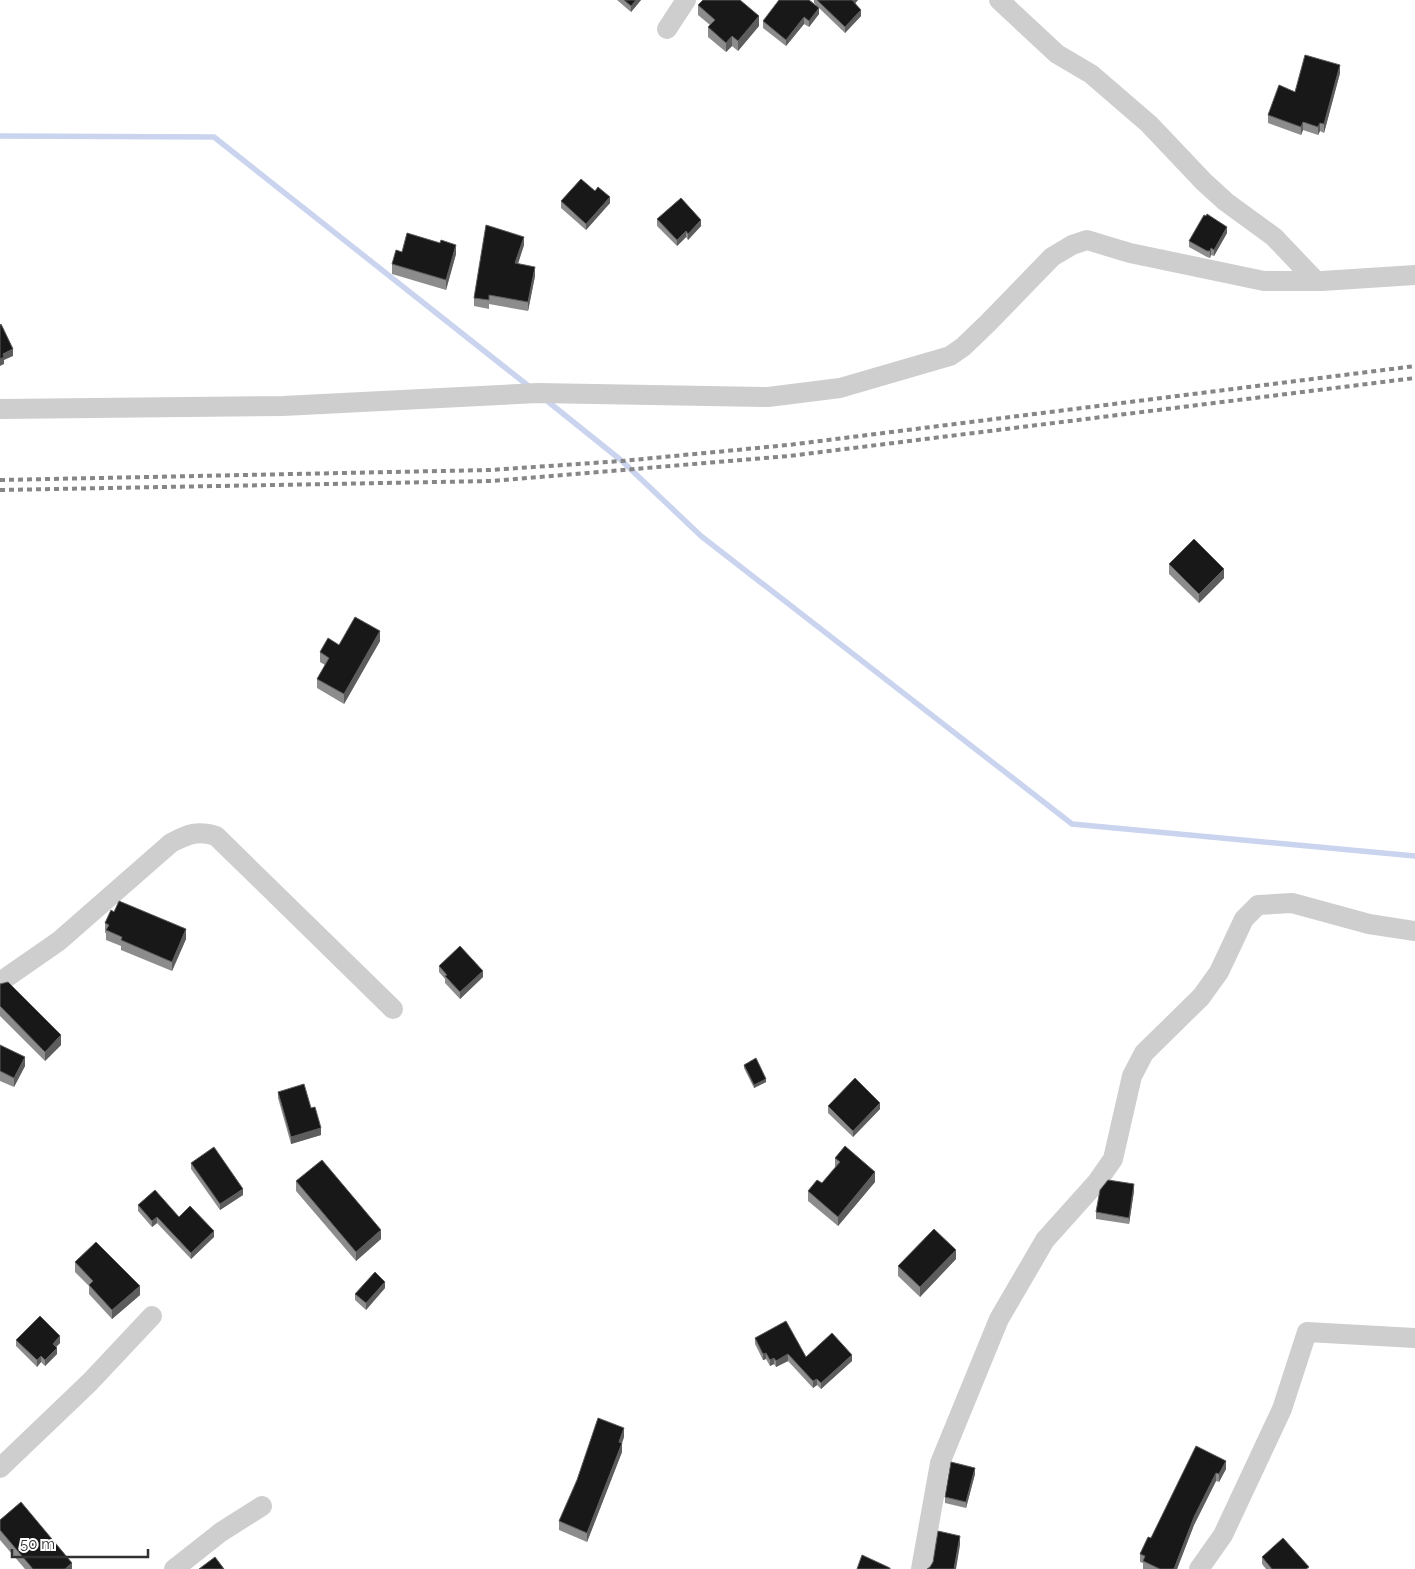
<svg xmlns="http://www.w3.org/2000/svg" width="1415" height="1569" font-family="Raleway,sans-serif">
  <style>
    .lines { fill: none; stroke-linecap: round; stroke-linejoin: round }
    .stream { stroke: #cad4ef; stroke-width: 5.5 }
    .minor { stroke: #cecece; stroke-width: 20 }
    .rail { stroke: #868686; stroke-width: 4; stroke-dasharray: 5 4; stroke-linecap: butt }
    .wall { fill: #8c8c8c }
    .shaded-wall { fill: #5d5d5d }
    .building { fill: #181818; stroke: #5d5d5d }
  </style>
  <rect width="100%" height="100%" fill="#fff"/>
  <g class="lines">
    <!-- stream -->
    <path class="stream" d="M0,136L214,137L531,388
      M546,400L622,461L701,536L1072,824L1415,856"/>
    <!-- minor -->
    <path class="minor" d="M999,0L1057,54L1091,74L1149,124L1204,182L1226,202L1274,237L1315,280
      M667,29L686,0
      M0,409L283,406L538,393L768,397L840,388L950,356L963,347L988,323L1052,257L1072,245L1087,240L1130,253L1264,281H1322L1415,275
      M0,982L59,941L171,843C188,834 198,830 216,836L393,1009
      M0,1468L90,1382L152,1316
      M174,1569L221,1532L262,1506
      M921,1569L940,1463L999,1319L1045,1240L1097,1182L1113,1159L1132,1076L1144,1053L1201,997L1219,972L1244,919L1258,905L1292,903L1369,924L1415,931
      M1199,1569L1223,1535L1282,1409L1307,1332L1415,1338"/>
    <!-- rail -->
    <path class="rail" d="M0,480L490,470L622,461L788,445L1415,366
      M0,490L491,481L789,456L1415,378"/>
  </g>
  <!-- wall -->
  <path class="wall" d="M617,0H641L631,12Z
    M814,0H858L855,3L861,16L845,33L819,8V14L809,27L804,24L786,46L763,28V21L816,5L814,3Z
    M698,5L759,26L738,51L732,46L726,52L708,37V27L710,25L698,15Z
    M1340,73L1324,133L1320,131L1318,135L1303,130L1301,135L1268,123V115L1295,92Z
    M561,201L610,203L586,230L561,208Z
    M657,219L701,226L688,240L686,237L677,246L657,226Z
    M1227,233L1214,256L1211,255L1210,258L1207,257L1189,247V241Z
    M524,245L518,264L535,276L528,311L489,304V309L474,306V298Z
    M402,252L456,254L446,290L392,274V264Z
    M1169,564L1224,578L1199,603L1169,574Z
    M380,641L344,704L317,688V679L325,665L320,662V652L339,645Z
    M114,912L186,939L172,971L121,950V946L106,940V933H105V923Z
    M439,966L483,977L460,999L445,983V979L439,972Z
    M0,984L61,1045L45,1061L0,1016Z
    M0,1045L25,1066L14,1087L0,1081Z
    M744,1065L766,1082L754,1088L744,1068Z
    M278,1092L311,1108L321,1135L291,1144L278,1098Z
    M828,1106L880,1109L853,1137L828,1113Z
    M835,1158L875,1182L838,1226L808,1201V1191L822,1183L835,1167Z
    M191,1163L243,1195L220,1210L191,1169Z
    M296,1181L381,1239L356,1261L296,1191Z
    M1134,1191L1129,1224L1096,1219V1212Z
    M138,1205L179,1217L214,1237L191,1259L157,1223L152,1227L138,1211Z
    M956,1259L920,1297L898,1276V1266Z
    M75,1262L140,1295L112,1319L89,1294V1286L75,1272Z
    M385,1288L366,1310L355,1300V1294Z
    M755,1338L806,1357L852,1361L821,1389L817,1385L813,1388L788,1361L776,1367L774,1364L770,1366L766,1359L763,1360L755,1344Z
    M16,1340L60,1343L56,1347L57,1354L45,1366L41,1362L37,1367L16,1346Z
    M624,1437L622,1443V1452L587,1542L559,1530V1521Z
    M1196,1446L1226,1469L1219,1482L1216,1481L1194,1525L1177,1569H1143V1563L1140,1562V1554L1151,1538Z
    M975,1474L966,1508L945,1503V1497Z
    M0,1520L72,1569H25L0,1540Z
    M1262,1557L1309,1569H1266L1262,1564Z"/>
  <!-- shaded-wall -->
  <path class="shaded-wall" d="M636,0H641L631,12V6Z
    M852,0H858L852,7Z
    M819,8V14L809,27V21Z
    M861,10V16L845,33V27Z
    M759,16V26L738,51V41Z
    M804,17V24L786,46V40Z
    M732,36V46L726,52V43Z
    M1340,65V73L1324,133V124Z
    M1303,122V130L1301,135V127Z
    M1320,123V131L1318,135V127Z
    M610,197V203L586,230V224Z
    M701,220V226L688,240V234Z
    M1227,227V233L1214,256V250Z
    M686,231V237L677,246V240Z
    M524,237V245L515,272V263Z
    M456,245V254L446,290V280Z
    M1211,248V255L1210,258V251Z
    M535,267V276L528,311V302Z
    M13,349V356L4,360V364L0,366V359L3,354Z
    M1224,569V578L1199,603V594Z
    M380,631V641L344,704V694Z
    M186,929V939L172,971V962Z
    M483,971V977L460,999V992Z
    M61,1035V1045L45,1061V1052Z
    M25,1057V1066L14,1087V1078Z
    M766,1079V1082L754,1088V1085Z
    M880,1103V1109L853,1137V1131Z
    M321,1128V1135L291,1144V1137Z
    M875,1172V1182L838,1226V1217Z
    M1134,1184V1191L1129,1224V1218Z
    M243,1189V1195L220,1210V1204Z
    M157,1217V1223L152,1227V1221Z
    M381,1230V1239L356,1261V1252Z
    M214,1231V1237L191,1259V1253Z
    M956,1250V1259L920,1297V1287Z
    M385,1282V1288L366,1310V1303Z
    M140,1286V1295L112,1319V1310Z
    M60,1336V1343L53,1350V1344Z
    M57,1348V1354L45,1366V1360Z
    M766,1353V1359L763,1360V1354Z
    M788,1354V1361L776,1367V1361Z
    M852,1355V1361L821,1389V1383Z
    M41,1356V1362L37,1367V1360Z
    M774,1358V1364L770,1366V1360Z
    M817,1379V1385L813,1388V1381Z
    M624,1428V1437L619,1451V1442Z
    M622,1443V1452L587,1542V1533Z
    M1226,1461V1469L1219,1482V1474Z
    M975,1468V1474L966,1508V1502Z
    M1216,1473V1481L1194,1525L1177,1569H1174L1194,1517Z
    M960,1536V1545L956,1569H954Z
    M72,1563V1569H65Z"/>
  <!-- building -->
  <path class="building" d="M624,0H636L631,6Z
    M703,0H740L759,16L738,41L732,36L726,43L708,27L715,20L698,5Z
    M779,0H809L819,8L809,21L804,17L786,40L763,21Z
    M817,0H852L861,10L845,27Z
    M1305,55L1340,65L1324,124L1320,123L1318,127L1303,122L1301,127L1268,115L1279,85L1295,92Z
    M581,179L595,191L598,187L610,197L586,224L561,201Z
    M681,198L701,220L688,234L686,231L677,240L657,219Z
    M1207,214L1227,227L1214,250L1211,248L1210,251H1207L1189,241L1204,215L1206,216Z
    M486,225L524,237L515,263L535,267L528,302L489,295V300L474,298Z
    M407,233L440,243L441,240L456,245L446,280L392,264L396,250L402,252Z
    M1,324L13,349L3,354L4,357L0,359V325Z
    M1194,539L1224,569L1199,594L1169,564Z
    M355,617L380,631L344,694L317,679L329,658L320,652L328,638L339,645Z
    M119,901L186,929L172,962L121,940L122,937L106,930L109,925L105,923L111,910L114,912Z
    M460,946L483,971L460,992L445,976L447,975L439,966Z
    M8,982L61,1035L45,1052L0,1006V984Z
    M0,1045L25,1057L14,1078L0,1071Z
    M756,1058L766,1079L754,1085L744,1065Z
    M855,1078L880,1103L853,1131L828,1106Z
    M304,1084L311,1108L315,1107L321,1128L291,1137L278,1092Z
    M845,1146L875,1172L838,1217L808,1191L817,1180L822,1183L840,1162L835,1158Z
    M214,1147L243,1189L220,1204L191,1163Z
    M322,1160L381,1230L356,1252L296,1181Z
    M1108,1180L1134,1184L1129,1218L1096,1212L1100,1190Z
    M155,1190L179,1217L190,1206L214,1231L191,1253L157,1217L152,1221L138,1205Z
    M934,1229L956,1250L920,1287L898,1266Z
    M96,1242L140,1286L112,1310L89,1285L93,1281L75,1262Z
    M375,1272L385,1282L366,1303L355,1294Z
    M40,1316L60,1336L53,1344L57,1348L45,1360L41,1356L37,1360L16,1340Z
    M786,1321L806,1357L832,1333L852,1355L821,1383L817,1379L813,1381L788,1354L776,1361L774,1358L770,1360L766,1353L763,1354L755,1338Z
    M598,1418L624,1428L619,1442L622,1443L587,1533L559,1521L577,1480Z
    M1196,1446L1226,1461L1219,1474L1216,1473L1194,1517L1174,1569H1160L1143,1561L1145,1556L1140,1554L1148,1537L1151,1538Z
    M951,1462L975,1468L966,1502L945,1497Z
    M21,1502L72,1563L65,1569H33L0,1530V1520Z
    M938,1531L960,1536L954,1569H927L930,1567L933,1562Z
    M1283,1538L1309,1567L1306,1569H1272L1262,1557Z
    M862,1555L890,1568V1569H857Z
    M215,1557L224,1569H199Z"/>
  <!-- scale -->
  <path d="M12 1549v8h136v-8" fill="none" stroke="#313131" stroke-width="2.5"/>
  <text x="20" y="1549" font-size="15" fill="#313131" stroke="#ffffff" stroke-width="4" paint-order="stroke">50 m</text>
</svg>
